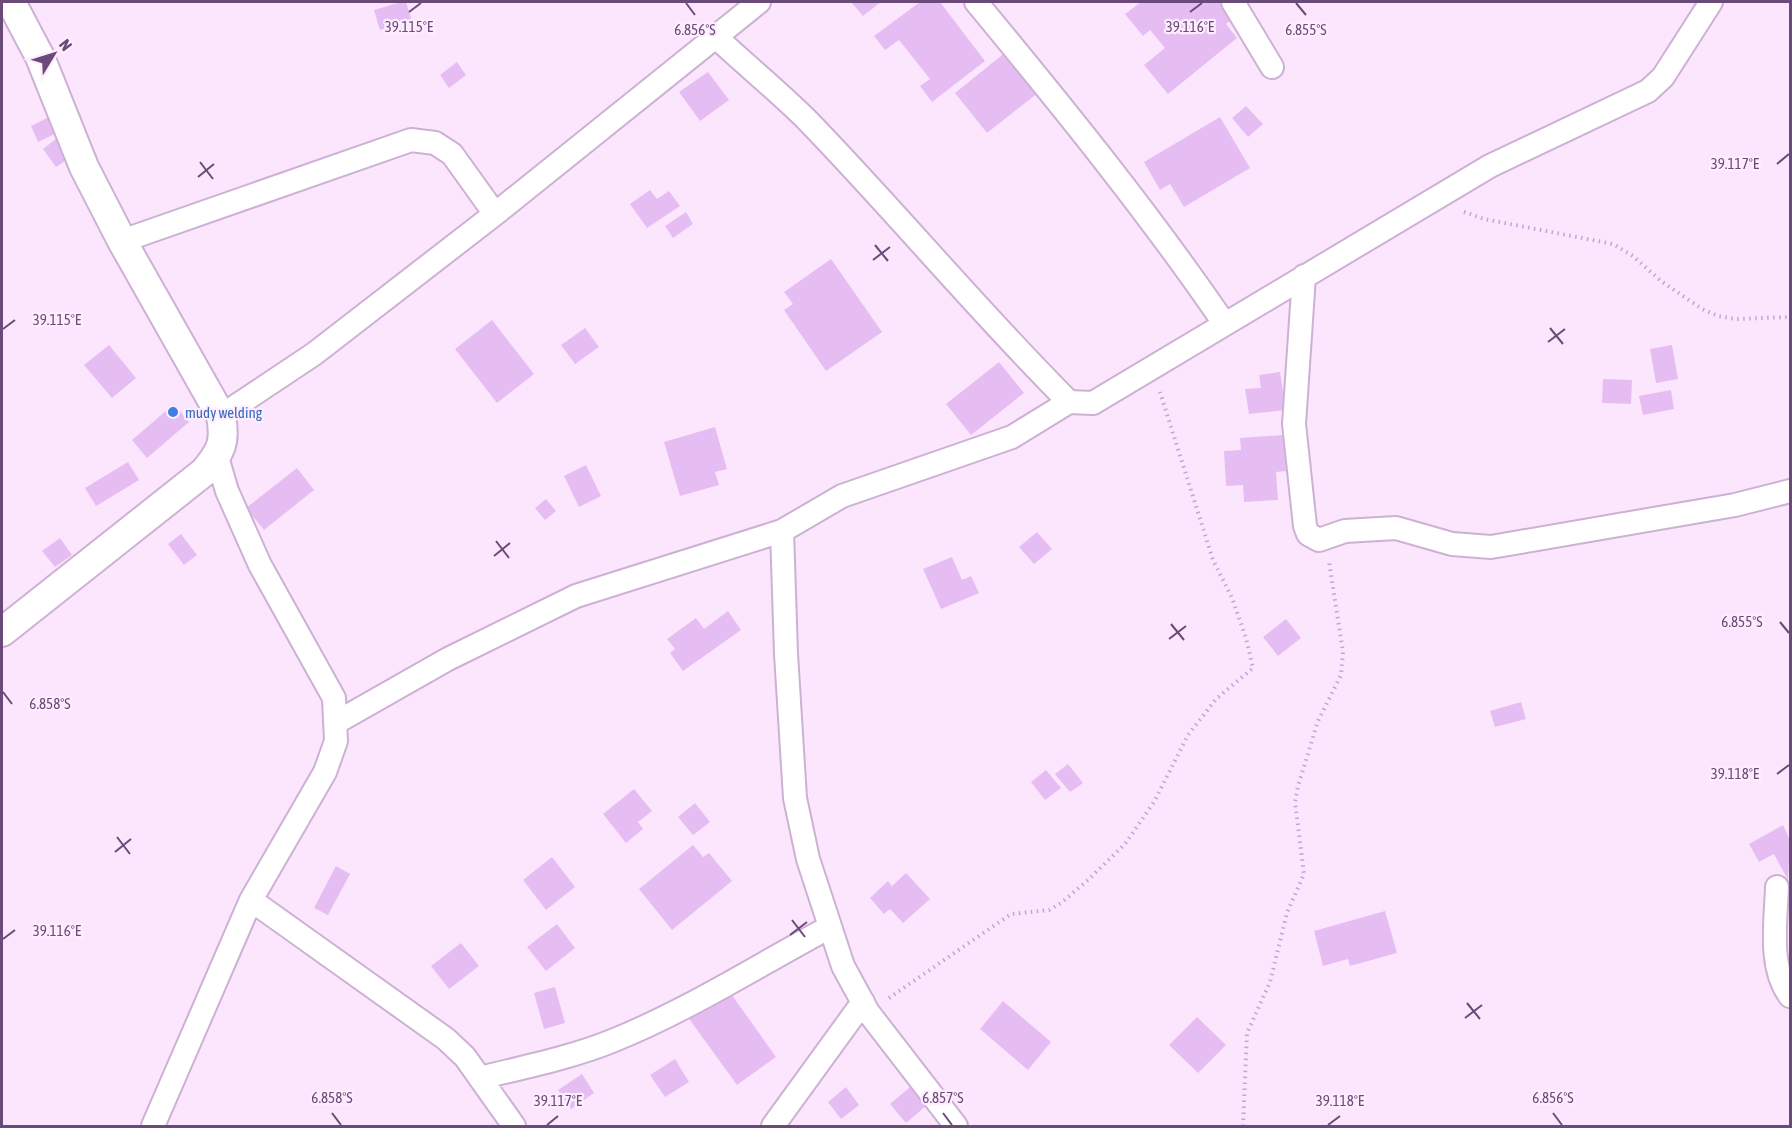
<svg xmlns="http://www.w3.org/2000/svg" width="1792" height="1128" font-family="'Asap Condensed',sans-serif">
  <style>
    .building { fill: #e5bdf3 }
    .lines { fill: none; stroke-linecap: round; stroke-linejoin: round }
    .minor-casing { stroke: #cdb1d4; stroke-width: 26 }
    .tertiary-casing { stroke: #cdb1d4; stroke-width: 32 }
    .path { stroke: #c9a0d9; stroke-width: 4; stroke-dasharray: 1.5 4.5; stroke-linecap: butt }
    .minor { stroke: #fff; stroke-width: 22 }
    .tertiary { stroke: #fff; stroke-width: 28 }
    .ticks { fill: none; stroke: #6a4a78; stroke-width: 2 }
    .shop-dot { fill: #3f7fe0; stroke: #feedff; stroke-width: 2 }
    .labels { text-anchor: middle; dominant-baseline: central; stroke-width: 4.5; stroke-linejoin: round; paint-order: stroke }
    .shop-label { font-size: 15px; fill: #366cbe; stroke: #feedff; text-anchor: start }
    .ticks-label { font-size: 15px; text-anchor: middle; fill: #6a4a78; stroke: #feedff; stroke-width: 4.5; stroke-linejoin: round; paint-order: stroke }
  </style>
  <rect width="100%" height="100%" fill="#fce6fd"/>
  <!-- building -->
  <path class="building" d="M401,2H406L412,21L380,30L374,10Z
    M851,2H881L863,16Z
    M920,2H940L985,61L932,102L920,86L930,79L899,40L885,50L874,36Z
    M1141,2H1220L1233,18L1226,24L1237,38L1168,94L1144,65L1165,48L1150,30L1143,36L1125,14Z
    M1007,51L1039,92L987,133L955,93Z
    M457,62L466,75L449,88L440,75Z
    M708,72L729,100L700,121L679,92Z
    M1246,106L1263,124L1248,137L1232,118Z
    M49,117L57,133L38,142L31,126Z
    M1220,117L1250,168L1184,207L1170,184L1160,190L1144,162Z
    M57,138L71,157L56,167L43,149Z
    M650,190L657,199L669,191L680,206L647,228L630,204Z
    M686,212L693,224L673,238L665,226Z
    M831,259L882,332L826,371L784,310L793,304L784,292Z
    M492,320L534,374L497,403L455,349Z
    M585,328L599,347L575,364L561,345Z
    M109,345L136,378L112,398L84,365Z
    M1672,345L1678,379L1656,383L1650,349Z
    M999,362L1024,393L971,435L946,404Z
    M1280,372L1286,410L1249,414L1245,389L1261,388L1259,375Z
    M1603,379L1632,380L1631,404L1602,403Z
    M1671,390L1674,409L1643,415L1639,396Z
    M174,404L189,422L147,458L132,440Z
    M715,427L727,469L715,472L719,485L680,496L664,442Z
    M1283,435L1286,471L1276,472L1278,500L1244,502L1243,485L1226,486L1224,451L1241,450L1240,438Z
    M128,462L139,480L96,506L85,488Z
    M586,465L601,496L579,507L564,476Z
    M297,468L314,490L264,530L246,508Z
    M546,499L556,511L545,520L535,508Z
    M1037,532L1052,549L1034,564L1019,547Z
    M181,534L197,555L184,565L168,544Z
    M60,538L72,555L55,567L42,551Z
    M952,557L962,580L971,576L979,593L941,609L923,569Z
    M728,611L741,630L683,671L670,653L675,649L667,639L696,618L704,629Z
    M1286,619L1301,638L1278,656L1263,637Z
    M1521,702L1526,719L1495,727L1490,711Z
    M1068,764L1083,783L1070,792L1055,774Z
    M1046,770L1061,788L1045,800L1031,782Z
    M634,789L652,811L638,822L643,829L626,843L603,814Z
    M695,803L710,822L693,835L678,817Z
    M1783,825L1790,840L1788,880L1774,854L1759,862L1749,844Z
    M693,845L703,857L709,853L732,881L672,930L639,889Z
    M552,857L575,887L546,910L523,880Z
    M336,866L350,874L328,915L314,908Z
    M906,873L930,899L903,923L890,909L884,914L870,898L888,881L892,886Z
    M1385,911L1397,953L1350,966L1348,959L1323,966L1314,931Z
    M557,924L575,948L546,971L527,947Z
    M461,943L479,966L449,989L431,966Z
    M555,987L565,1023L544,1029L534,993Z
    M727,988L776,1057L737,1085L687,1016Z
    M1003,1001L1051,1042L1028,1070L980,1029Z
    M1197,1017L1226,1045L1198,1073L1169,1045Z
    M675,1059L689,1082L665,1097L650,1075Z
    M582,1074L594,1093L571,1109L558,1090Z
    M846,1087L859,1105L841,1119L828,1102Z
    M910,1087L926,1106L906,1123L890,1104Z"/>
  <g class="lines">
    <!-- minor casing -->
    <g class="minor-casing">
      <path id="minor" d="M976,2C1062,106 1148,212 1224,323
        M1233,2L1272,67
        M717,38C747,66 779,92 808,121C897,213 979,312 1069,402L1093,403L1490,166L1648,91L1663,77L1711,2
        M122,241L411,140L435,143L452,154L495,214
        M1304,276L1294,424L1305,526L1308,534L1319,540L1345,531L1396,528L1452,544L1491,547L1735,505L1790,491
        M221,416L314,354L495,214L759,2
        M782,531L786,654L795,798L808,859L843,966L868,1012L956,1126
        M337,722L448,659L576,596L782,531L842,496L1012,437L1069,402
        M1777,887C1776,921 1768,967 1790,996
        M251,900L446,1039L465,1057L514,1126
        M480,1078C524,1067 570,1058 612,1041C687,1011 757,966 828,928
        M153,1126L251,900L325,772L336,741L334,698L260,565L227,491L217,457
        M773,1126L863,1002"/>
    </g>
    <!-- tertiary casing -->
    <g class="tertiary-casing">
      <path id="tertiary" d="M2,632L204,472C221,452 226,442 221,416L122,241L84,167L40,57L11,2"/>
    </g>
    <!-- path -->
    <path class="path" d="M1464,212L1484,219L1613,244L1633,256L1661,281L1702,309L1718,316L1736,319L1790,317
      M889,998L1011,914L1049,910L1061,903L1088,880L1125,844L1154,802L1188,735L1216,699L1253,668L1246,638L1232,598L1213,560L1160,392
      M1243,1126L1247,1033L1270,982L1287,913L1304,874L1295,802L1298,786L1318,721L1341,675L1343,652L1329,562"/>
    <!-- minor -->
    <use href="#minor" class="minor"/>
    <!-- tertiary -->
    <use href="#tertiary" class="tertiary"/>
  </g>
  <!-- ticks -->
  <path class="ticks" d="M686,3L695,15M1296,3L1306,15M409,12L421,3M1190,12L1202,3M200,162L213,179M1777,164L1789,154M198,177L214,164M875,245L888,261M873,260L890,247M1550,328L1563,344M3,329L15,320M1548,342L1565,329M496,541L509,558M494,556L510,543M1780,622L1789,633M1171,624L1184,640M1169,639L1186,626M3,692L12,704M1777,774L1789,765M117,837L130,854M115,852L131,839M792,920L805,937M790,935L807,922M3,939L15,930M1467,1003L1480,1019M1465,1018L1482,1005M332,1113L341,1125M943,1113L952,1125M1553,1113L1562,1125M547,1125L558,1116M1328,1125L1340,1116"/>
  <!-- markers -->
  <circle class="shop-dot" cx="173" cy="412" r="6"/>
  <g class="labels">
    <!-- shop labels -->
    <g class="shop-label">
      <text x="185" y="412">mudy welding</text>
    </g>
  </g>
  <g class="ticks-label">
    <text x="409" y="32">39.115°E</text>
    <text x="1190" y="32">39.116°E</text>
    <text x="695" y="35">6.856°S</text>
    <text x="1306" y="35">6.855°S</text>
    <text x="1735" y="169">39.117°E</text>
    <text x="57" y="325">39.115°E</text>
    <text x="1742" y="627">6.855°S</text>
    <text x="50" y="709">6.858°S</text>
    <text x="1735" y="779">39.118°E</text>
    <text x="57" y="936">39.116°E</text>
    <text x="332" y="1103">6.858°S</text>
    <text x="943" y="1103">6.857°S</text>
    <text x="1553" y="1103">6.856°S</text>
    <text x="558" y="1106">39.117°E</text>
    <text x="1340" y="1106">39.118°E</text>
  </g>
  <!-- border -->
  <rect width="1792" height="1128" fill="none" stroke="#6a4a78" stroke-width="6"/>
  <!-- north arrow -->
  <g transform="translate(54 54) rotate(52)" stroke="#feedff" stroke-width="4.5" paint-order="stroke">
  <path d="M0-4.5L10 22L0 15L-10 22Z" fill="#6a4a78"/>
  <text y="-9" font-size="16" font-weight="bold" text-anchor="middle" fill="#6a4a78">N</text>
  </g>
</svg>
